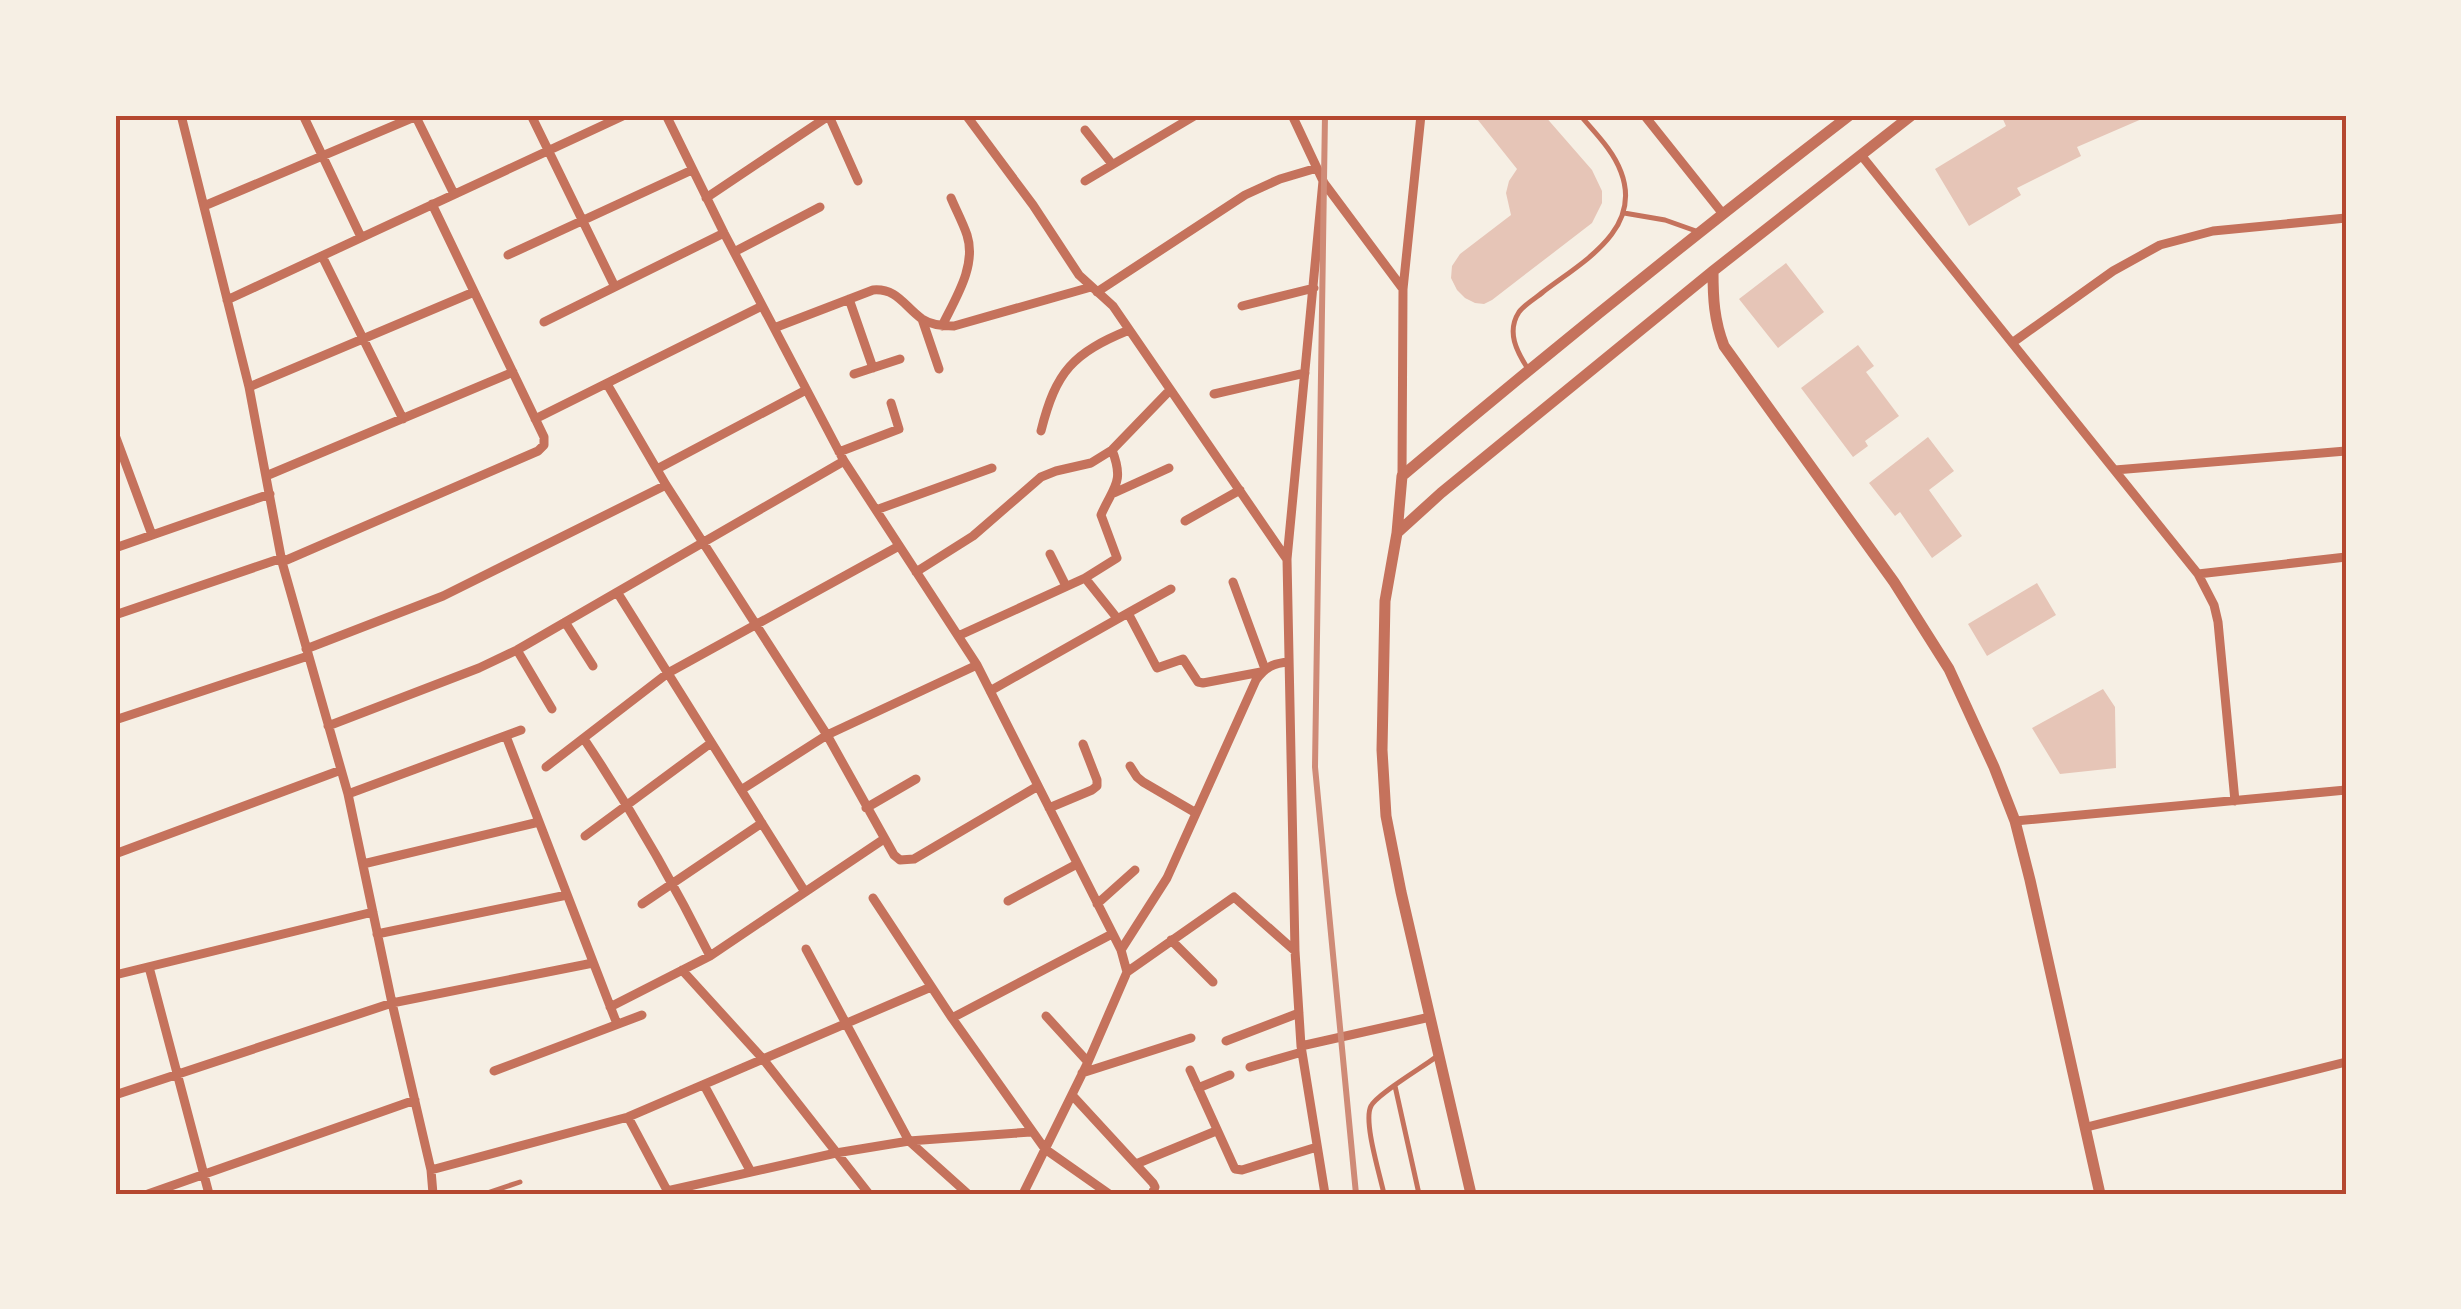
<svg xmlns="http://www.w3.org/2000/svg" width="2461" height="1309" font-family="'Fira Sans',sans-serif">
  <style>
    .building { fill: #e6c5b7 }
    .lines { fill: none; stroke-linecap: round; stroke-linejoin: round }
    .service { stroke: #c5725c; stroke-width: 5 }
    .minor { stroke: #c5725c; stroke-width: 9 }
    .tertiary { stroke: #c5725c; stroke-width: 11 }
    .rail { stroke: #cf8b77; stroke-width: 6 }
    .neatline { fill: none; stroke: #b5482f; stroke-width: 4 }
  </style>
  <rect width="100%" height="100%" fill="#f6efe4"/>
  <!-- building -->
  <path class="building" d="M1474,115H1544L1592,170L1602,191V203L1592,223L1492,300L1484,304L1475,303L1465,298L1457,290L1451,278L1452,266L1460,254L1511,215L1506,193L1509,181L1517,169Z
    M2001,115H2151L2077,147L2081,156L2017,188L2021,195L1969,226L1935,169L2006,126Z
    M1786,263L1824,312L1778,348L1739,299Z
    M1858,345L1874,366L1866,372L1899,416L1865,441L1868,446L1853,457L1801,388Z
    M1928,437L1954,471L1929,490L1962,536L1932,558L1900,512L1895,516L1869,483Z
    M2037,583L2056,615L1987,656L1968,624Z
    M2103,689L2115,707L2116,768L2060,774L2032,728Z"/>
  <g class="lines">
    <!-- service -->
    <path class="service" d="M1624,213L1665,220L1696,231
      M1528,369C1517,352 1506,332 1519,312C1525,304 1536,298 1543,292C1582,262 1643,230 1621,172C1613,150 1595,133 1580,115
      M1395,1086L1419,1194
      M484,1194L520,1182
      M1384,1194C1380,1175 1363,1121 1371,1106C1377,1094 1423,1067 1436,1057"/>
    <!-- minor -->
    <path class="minor" d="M181,115L249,387L282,562L348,794L392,1003L431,1170L433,1194
      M303,115L361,237
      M415,115L454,194
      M531,115L615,287
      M666,115L724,233L844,461L977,665L1121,950L1127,972
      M966,115L1033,205L1079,275L1113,306L1286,558
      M1292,115L1324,183L1403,289
      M1644,115L1723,214
      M829,116L858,181
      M1085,130L1112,164
      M1861,155L2198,574L2214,605L2218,622L2235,801
      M1085,181L1196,115
      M1323,181L1287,559L1295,951L1301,1046L1325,1194
      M706,198L830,115
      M204,206L419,115
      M734,252L820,207
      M508,255L692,170
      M322,256L403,419
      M1097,292L1245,195L1280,179L1317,168
      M849,299L873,368
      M227,300L625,115
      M1242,306L1314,288
      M922,319L939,369
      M544,322L724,233
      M942,326C955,299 977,266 967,235C963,223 956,210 951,198
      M774,328L873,290C897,288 904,306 922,319C931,325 943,326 954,326L1091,287
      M2012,343L2113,271L2160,245L2213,231L2346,218
      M854,374L900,359
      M607,384L666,485L827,735L894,855L900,860L914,859L1038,786
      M249,387L474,292
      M1214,394L1305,373
      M535,419L762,306
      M1041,431C1056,371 1073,353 1129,330
      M115,435L152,535
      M839,452L899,429L891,403
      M657,469L806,390
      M2115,470L2346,451
      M266,476L513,372
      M1402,476L1403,289L1421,115
      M1114,493L1169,468
      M876,510L992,468
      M1185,521L1240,490
      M115,548L270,494
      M1050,554L1066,586
      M282,562L538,451L544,445V437L432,204
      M916,572L973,536L1041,477L1056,471L1091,463L1112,450L1170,390
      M2198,574L2346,557
      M1085,578L1117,618
      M1233,582L1265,669
      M617,592L805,892
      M1128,613L1171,589
      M115,615L282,558
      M565,622L593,666
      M958,636L1085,578L1117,558L1101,515C1113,487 1125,483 1112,450
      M306,649L443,596L666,485
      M517,650L552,709
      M990,691L1128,613L1157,668L1183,659L1198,682L1203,683L1261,672
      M115,720L308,656
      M328,726L479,668L517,650L844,461
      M506,736L617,1024
      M584,739C631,809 672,880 710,956
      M1130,766L1137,777L1143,782L1196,813
      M546,767L668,673L899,546
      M741,790L827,735L977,665
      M348,794L521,730
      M866,808L916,779
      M1049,808L1092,790L1097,786V780L1083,744
      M2015,821L2346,790
      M585,836L711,743
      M115,854L341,770
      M363,864L539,822
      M873,898L952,1018L1045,1149L1109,1194
      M1008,901L1077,864
      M642,904L762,823
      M1097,904L1135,870
      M377,934L567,895
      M1171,940L1213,982
      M806,949L909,1141L968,1194
      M1121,950L1167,878L1256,680C1265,667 1274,663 1289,662
      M149,967L209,1194
      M682,970L763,1059L869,1194
      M1127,972L1234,897L1295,951
      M115,975L373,912
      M610,1007L710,956L884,839
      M1046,1016L1088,1062
      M952,1018L1112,934
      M1226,1041L1299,1013
      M1301,1046L1430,1017
      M1250,1067L1302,1052
      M1190,1070L1235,1169L1242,1170L1317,1147
      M494,1071L642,1015
      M1082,1073L1191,1038
      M704,1085L751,1172
      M1198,1088L1230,1075
      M115,1095L392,1003L593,963
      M1072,1095L1153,1183L1155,1187L1152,1194
      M628,1117L669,1194
      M2087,1127L2346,1062
      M1136,1164L1216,1131
      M431,1170L628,1117L931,987
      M667,1191L836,1153L909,1141L1031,1132
      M148,1194L415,1100
      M1023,1194L1088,1062L1127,972"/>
    <!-- tertiary -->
    <path class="tertiary" d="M1713,271C1713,298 1714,320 1724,346L1894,582L1949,669L1994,767L2015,821L2030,880L2100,1194
      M1397,533L1441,493L1713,271L1912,115
      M1471,1194L1401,892L1386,816L1382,750L1385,601L1397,533L1402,476C1549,352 1698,232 1850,115"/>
    <!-- rail -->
    <path class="rail" d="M1325,115L1315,767L1356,1194"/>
  </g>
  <!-- border -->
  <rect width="2461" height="1309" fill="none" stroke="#f6efe4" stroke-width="235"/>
  <rect x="118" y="118" width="2226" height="1074" class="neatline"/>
</svg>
